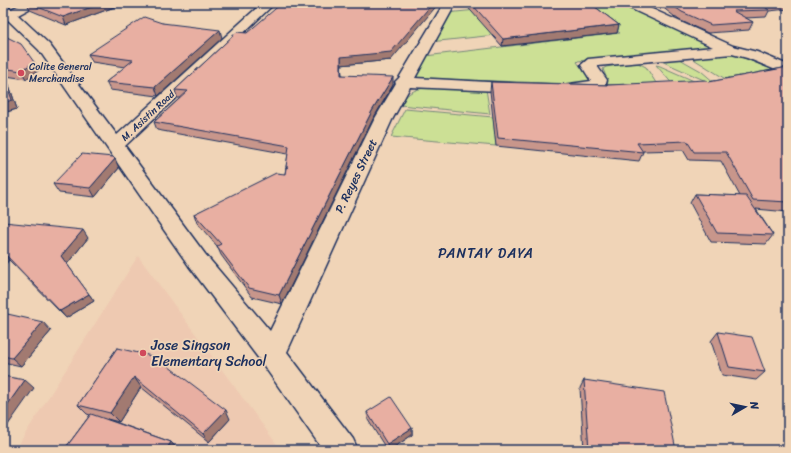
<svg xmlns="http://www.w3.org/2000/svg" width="791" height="453" font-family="Sriracha,sans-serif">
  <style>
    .built { fill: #eec9b1 }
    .green { fill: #cce095; stroke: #74887a }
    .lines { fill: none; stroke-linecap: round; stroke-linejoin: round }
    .street-casing { stroke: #1b2f5e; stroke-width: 3 }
    .street { fill: #f0d4b7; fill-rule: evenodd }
    .wall { fill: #c8968b; stroke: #1b2f5e }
    .shaded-wall { fill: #a27a71; stroke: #1b2f5e }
    .building { fill: #e8afa2; stroke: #1b2f5e }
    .poi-dot { fill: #d1495b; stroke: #f0d4b7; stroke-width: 1.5 }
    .labels { text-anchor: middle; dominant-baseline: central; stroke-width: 3.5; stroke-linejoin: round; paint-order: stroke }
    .far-poi-label { font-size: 10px; fill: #1b2f5e; stroke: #f0d4b7; text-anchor: start }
    .far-street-label { font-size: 10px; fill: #1b2f5e; stroke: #f0d4b7 }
    .street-label { font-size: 12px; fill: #1b2f5e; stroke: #f0d4b7 }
    .quarter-label { font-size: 14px; letter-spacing: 1px; fill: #1b2f5e; stroke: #f0d4b7 }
    .near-poi-label { font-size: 14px; fill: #1b2f5e; stroke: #f0d4b7; text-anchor: start }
  </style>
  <rect width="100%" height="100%" fill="#f0d4b7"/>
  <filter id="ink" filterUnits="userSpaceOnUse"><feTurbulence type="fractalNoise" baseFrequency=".025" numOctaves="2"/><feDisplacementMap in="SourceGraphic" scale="8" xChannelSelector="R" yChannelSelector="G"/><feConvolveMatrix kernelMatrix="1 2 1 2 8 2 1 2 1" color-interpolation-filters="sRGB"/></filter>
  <g filter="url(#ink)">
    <!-- built -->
    <path class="built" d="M138,256L281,450H15Z"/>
    <!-- green -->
    <path class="green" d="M547,3H625L716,47L578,61L577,62L590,80L587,82L574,84L414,78L425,56L620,33L607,23L430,42L446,13Z
      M734,54L781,73L727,80L692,58L697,56Z
      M678,58L701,71L715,83L706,81L659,60Z
      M636,62L646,67L656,83L605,88L608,82L603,69L606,67Z
      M656,65L660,66L694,81L675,87Z
      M439,87L486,89L490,114L400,105C409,88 421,88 439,87Z
      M405,109L493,117L496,146L391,137Z"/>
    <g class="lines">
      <!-- street casing -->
      <g class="street-casing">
        <path id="street" d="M24,3H40L18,15L49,44L117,135L262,3H275L125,146L205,254L270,331L374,120L396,83L395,82L399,78L444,3H456L415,78L526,84L528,87L526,90L520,92L410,87L392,120L287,352L353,439L358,450H323L262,363L189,266L39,50L8,20L3,22V4L11,9Z
          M623,3H639L733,46L757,52L788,65V75L747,58L732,54L597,66L607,80L605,87L589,92L562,91L560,88L562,85L591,81L581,65L588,59L713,47L625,6Z"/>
      </g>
      <!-- street -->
      <use href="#street" class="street"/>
    </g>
    <!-- wall -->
    <path class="wall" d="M27,3H116L117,6L66,25L30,10Z
      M464,3H590L619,25L617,33L502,46Z
      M657,3H788V9L769,11L766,17L745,18L753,22L749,30L708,33L679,20Z
      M162,23L222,38L158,96L110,90L106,82L125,67L92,62L88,54Z
      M237,32L391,60L341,65L342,75L393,85L373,119L282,304L252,297L221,255L217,246L197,223L194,214L285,174L288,154L157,130L154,122L180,98H177L175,90Z
      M3,35L34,62L39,70L26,79L6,76L17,109L3,113Z
      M788,67V212L756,209L773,235L766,244L711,242L690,203L695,194L740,196L721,161L689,160L683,150L643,151V152L639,161L496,146L490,91L491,82L609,85L709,82Z
      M115,159L119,168L95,197L59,193L53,184Z
      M3,223L88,238L67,264L94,301L66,318L9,260L3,267Z
      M3,313L51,331L21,366L3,362Z
      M718,332L765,372L756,380L722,375L711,341Z
      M117,348L230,419L209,442L141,387L119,422L107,419L171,442L178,450H64L90,415L87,414L78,405Z
      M584,380L676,450H584L580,388Z
      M367,412L412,428V435L390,450H387L368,420Z"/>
    <!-- shaded-wall -->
    <path class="shaded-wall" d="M103,3H116L117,6L66,25L63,17Z
      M433,3H439L391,60L341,65L342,84L341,57Z
      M619,25L617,33L502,46L503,39Z
      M220,30L222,38L158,96L155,87Z
      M34,62L39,70L26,79L21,71Z
      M3,71L6,76L17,109L3,113Z
      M393,77V85L373,119L282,304L279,295L372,111Z
      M115,159L119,168L95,197L90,188Z
      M83,230L88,238L67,264L61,256Z
      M3,252L9,260L3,267Z
      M89,294L94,301L66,318L60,311Z
      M43,322L51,331L21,366L12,358Z
      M134,377L141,387L119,422L110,413Z
      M25,380L34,388L3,432V411Z
      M226,410L230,419L209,442L203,434Z
      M412,428V435L390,450H388L387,444Z
      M171,442L178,450H166Z"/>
    <!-- building -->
    <path class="building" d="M28,3H103L63,17Z
      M282,3H433L391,52L341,57V75L393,77L372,111L279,295L249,288L217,246L221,244L194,214L276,173L285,174L286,168L288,167H286L289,146L154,122L188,91L175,90L237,32L247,33Z
      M471,3H590L619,25L503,39Z
      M669,3H778L761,4L769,10L733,11L753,22L711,25L682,12Z
      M144,17L162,23L220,30L155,87L106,82L133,60L88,54Z
      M3,35L21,44L34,62L21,71L3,68Z
      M788,67V202L753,200L726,152H694L687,141L637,143L643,152L498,138L491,82L609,85L706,80L709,82Z
      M3,74L12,100L3,103Z
      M82,154L113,157L115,159L90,188L53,184Z
      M695,194L746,196L773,235L717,233Z
      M4,222L83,230L61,256L89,294L60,311L3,252V223Z
      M3,313L43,322L12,358L3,356Z
      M718,332L752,337L765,372L729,367Z
      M117,348L156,357L226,410L203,434L134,377L110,413L78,405Z
      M3,376L25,380L3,411Z
      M584,380L664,392L676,450H589Z
      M391,397L412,428L387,444L367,412Z
      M91,414L171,442L166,450H64Z"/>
  </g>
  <!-- markers -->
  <g class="poi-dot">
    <circle cx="21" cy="73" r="4"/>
    <circle cx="143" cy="353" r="4"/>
  </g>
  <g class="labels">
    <!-- far-poi labels -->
    <g class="far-poi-label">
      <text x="29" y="67">Colite General<tspan x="29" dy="12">Merchandise</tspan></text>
    </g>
    <!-- far-street labels -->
    <g class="far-street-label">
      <text transform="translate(148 116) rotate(-43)">M. Asistin Road</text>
    </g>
    <!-- street labels -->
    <g class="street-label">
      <text transform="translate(356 176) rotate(-64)">P. Reyes Street</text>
    </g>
    <!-- quarter labels -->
    <g class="quarter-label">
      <text x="486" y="253">PANTAY DAYA</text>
    </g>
    <!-- near-poi labels -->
    <g class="near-poi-label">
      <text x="151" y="345">Jose Singson<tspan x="151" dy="16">Elementary School</tspan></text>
    </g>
  </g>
  <!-- margin -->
  <rect width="791" height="453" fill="none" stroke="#f0d4b7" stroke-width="16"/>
  <rect x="8" y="8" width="775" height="437" fill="none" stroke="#1b2f5e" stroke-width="1.5" filter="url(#ink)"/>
  <!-- north arrow -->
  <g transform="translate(745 407) rotate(81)" stroke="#f0d4b7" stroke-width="3" paint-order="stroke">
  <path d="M0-3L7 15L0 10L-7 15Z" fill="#1b2f5e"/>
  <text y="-6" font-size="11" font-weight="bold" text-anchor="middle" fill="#1b2f5e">N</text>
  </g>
</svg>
